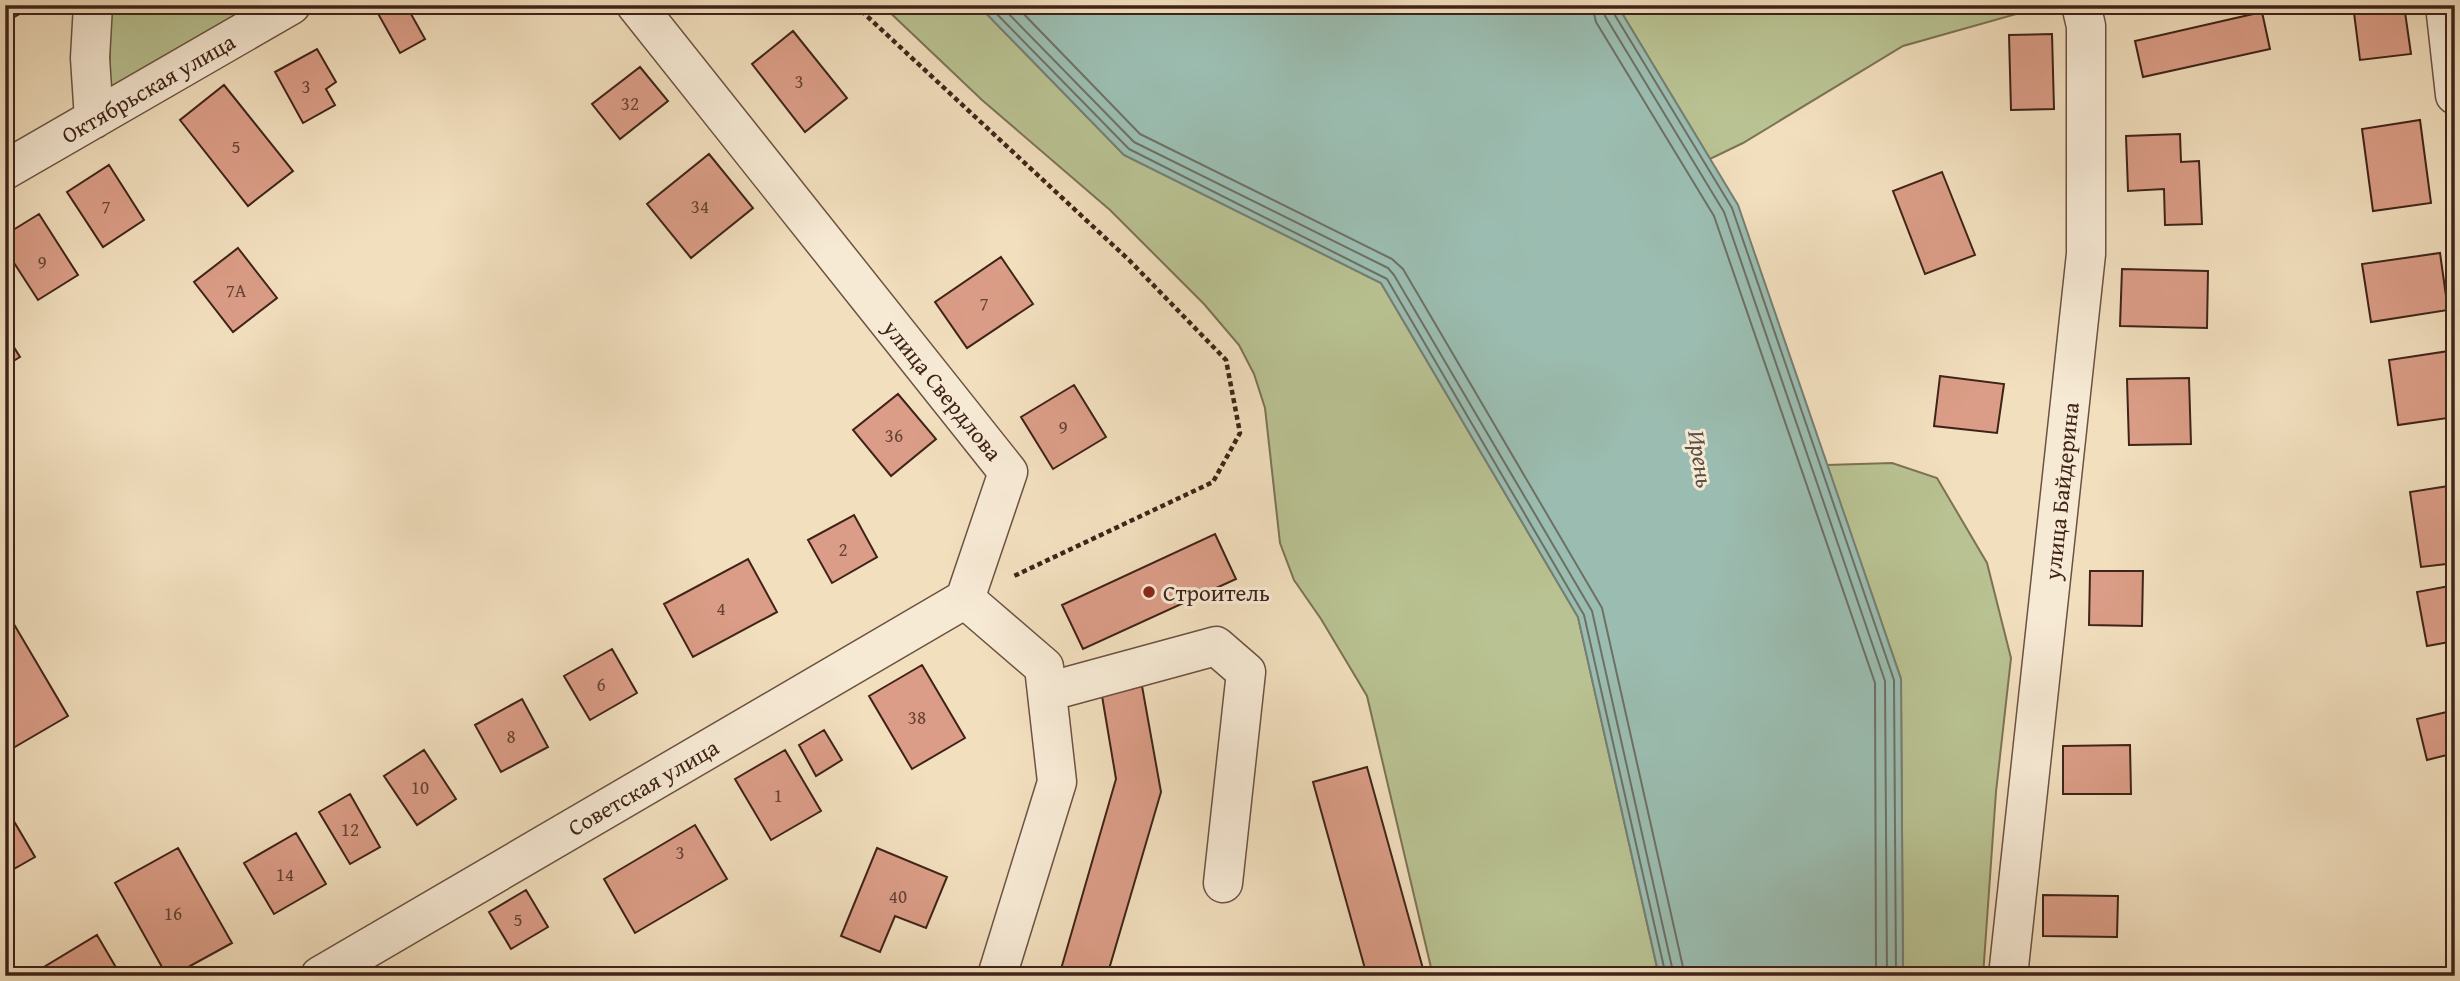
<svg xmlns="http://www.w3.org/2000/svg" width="2460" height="981" font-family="'Gentium Book Plus',serif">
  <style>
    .green { fill: #b9c292; stroke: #7c7255; stroke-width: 2 }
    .water { fill: #9bbdb1; stroke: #767f74; stroke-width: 2 }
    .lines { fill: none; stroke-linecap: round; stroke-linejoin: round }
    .shore { stroke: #6d7064; stroke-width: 2 }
    .building { fill: #db9d87; stroke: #3f2318; stroke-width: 2 }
    .minor-casing { stroke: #6c5242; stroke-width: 41 }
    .path { stroke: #3f2318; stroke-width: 4.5; stroke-dasharray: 5 3.5; stroke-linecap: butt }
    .minor { stroke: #f7ead5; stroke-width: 38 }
    .poi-dot { fill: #8f2418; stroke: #f7ead5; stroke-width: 2.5 }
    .labels { text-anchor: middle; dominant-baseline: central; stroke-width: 6; stroke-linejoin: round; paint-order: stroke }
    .number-label { font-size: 19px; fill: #664234 }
    .street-label { font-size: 23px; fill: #3f2318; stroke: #f7ead5 }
    .poi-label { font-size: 23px; fill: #3f2318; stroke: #f7ead5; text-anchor: start }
    .water-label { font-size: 24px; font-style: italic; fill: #5b5146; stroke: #f7ead5 }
  </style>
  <rect width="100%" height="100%" fill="#f2dfbe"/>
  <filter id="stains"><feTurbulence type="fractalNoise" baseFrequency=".00286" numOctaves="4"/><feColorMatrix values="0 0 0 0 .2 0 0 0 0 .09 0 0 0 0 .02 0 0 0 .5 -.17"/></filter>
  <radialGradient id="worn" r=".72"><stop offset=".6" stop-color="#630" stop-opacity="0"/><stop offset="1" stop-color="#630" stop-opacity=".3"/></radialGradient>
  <!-- green -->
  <path class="green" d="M109,5H256L110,91Z
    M882,5H978L1124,155L1381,283L1578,617L1659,976H1433L1367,696L1321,619L1294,580L1280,543L1265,408L1254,374L1239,345L1204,304L1110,210L982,100Z
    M1617,5H2048L1903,46L1743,143L1710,159Z
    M1892,463L1937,478L1987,563L2011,658L1996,792L1983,976H1903L1901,679L1827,465Z"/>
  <!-- water -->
  <path class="water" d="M978,5H1617L1738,205L1901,679L1903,976H1659L1578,617L1381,283L1124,155Z"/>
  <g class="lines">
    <!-- shore -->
    <path class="shore" d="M988,5L1129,149L1387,279L1584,615L1666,976
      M1000,5L1134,142L1388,268L1394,275L1592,611L1674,976
      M1015,5L1140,134L1392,259L1403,269L1602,608L1685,976
      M1592,5L1596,22L1714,216L1875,683L1876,976
      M1603,5L1605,16L1724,212L1885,681L1887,976
      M1612,5L1613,12L1732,208L1894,680L1896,976"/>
  </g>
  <!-- building -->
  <path class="building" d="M5,5H19L23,12L5,22Z
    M385,5H406L425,39L400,53L376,10Z
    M2353,5H2404L2411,54L2360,60Z
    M2262,12L2270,49L2143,77L2135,41Z
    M793,31L847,98L805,132L752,64Z
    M2052,34L2054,109L2011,110L2009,35Z
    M317,49L336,82L326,89L335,105L303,123L275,72Z
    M640,67L668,101L620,139L592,104Z
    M224,85L293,171L248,206L180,120Z
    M2420,120L2431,203L2373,211L2362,129Z
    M2180,134L2181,162L2199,161L2202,224L2165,225L2164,189L2128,191L2126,136Z
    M709,154L753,208L691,258L647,204Z
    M109,165L144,220L103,247L67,192Z
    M1942,172L1975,255L1925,274L1893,191Z
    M39,214L78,275L38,300L5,249V235Z
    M238,248L277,298L233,332L194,282Z
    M2440,253L2448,310L2371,322L2362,264Z
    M1001,257L1033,304L967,348L935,302Z
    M2122,269L2208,271L2207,328L2120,326Z
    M5,333L20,357L5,366Z
    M2449,351L2455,392V417L2398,425L2389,360Z
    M1940,376L2004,384L1997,433L1934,426Z
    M2189,378L2191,444L2129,445L2127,379Z
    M1074,385L1106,437L1053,469L1021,417Z
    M898,394L936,439L891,476L853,430Z
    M2455,485V563L2421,567L2410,492Z
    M854,515L877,557L832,583L808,540Z
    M1215,534L1236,579L1083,649L1062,605Z
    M748,559L777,612L693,657L664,604Z
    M2090,571H2143L2142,626L2089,625Z
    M2455,585V641L2427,646L2417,592Z
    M5,609L68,716L8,751L5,746Z
    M612,649L637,693L590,720L564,676Z
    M922,665L965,738L912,769L869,696Z
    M1142,686L1161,792L1107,976H1059L1116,779L1102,696Z
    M522,699L548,747L501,772L475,725Z
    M2455,710V753L2427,760L2417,719Z
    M824,730L842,760L816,776L799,745Z
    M2130,745L2131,794H2063V746Z
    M424,750L456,799L417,825L384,776Z
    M785,750L821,811L771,840L735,779Z
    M1367,767L1425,976H1367L1313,782Z
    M350,794L380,847L350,864L319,812Z
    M5,806L35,857L5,874Z
    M695,825L727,879L635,933L604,879Z
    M296,833L326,884L274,914L244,863Z
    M178,848L232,943L172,976H167L115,883Z
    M877,848L947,877L926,928L895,916L880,952L841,936Z
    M526,890L548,927L511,949L489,912Z
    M2043,895L2118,896L2117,937L2043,936Z
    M97,935L121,976H29Z"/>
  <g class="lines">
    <!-- minor casing -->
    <g class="minor-casing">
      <path id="minor" d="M93,5L90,58L94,119
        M636,5L1008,472L965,599
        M2445,5L2455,95
        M5,170L291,5
        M965,599L1044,667L1057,782L997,976
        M1047,692L1216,646L1246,672L1223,883
        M320,976L965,599
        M2008,976L2086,254V26L2081,5"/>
    </g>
    <!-- path -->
    <path class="path" d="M855,5L1129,260L1226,360L1240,433L1213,482L1014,576"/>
    <!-- minor -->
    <use href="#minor" class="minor"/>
  </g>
  <!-- markers -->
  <circle class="poi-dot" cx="1149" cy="592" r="7"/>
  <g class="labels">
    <!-- number labels -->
    <g class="number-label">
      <text x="799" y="81">3</text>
      <text x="306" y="86">3</text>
      <text x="630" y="103">32</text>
      <text x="236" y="146">5</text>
      <text x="106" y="206">7</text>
      <text x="700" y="206">34</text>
      <text x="42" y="262">9</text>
      <text x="236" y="290">7А</text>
      <text x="984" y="303">7</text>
      <text x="1063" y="427">9</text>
      <text x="894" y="435">36</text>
      <text x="843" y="549">2</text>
      <text x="721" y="608">4</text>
      <text x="601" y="684">6</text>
      <text x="917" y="717">38</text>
      <text x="511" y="736">8</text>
      <text x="420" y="787">10</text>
      <text x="778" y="795">1</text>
      <text x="350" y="829">12</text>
      <text x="680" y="852">3</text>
      <text x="285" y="874">14</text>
      <text x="898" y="896">40</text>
      <text x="173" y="913">16</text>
      <text x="518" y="919">5</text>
    </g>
    <!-- street labels -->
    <g class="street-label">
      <text transform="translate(148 88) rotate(-30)">Октябрьская улица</text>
      <text transform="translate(943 390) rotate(51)">улица Свердлова</text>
      <text transform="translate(2061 491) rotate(-84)">улица Байдерина</text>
      <text transform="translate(643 787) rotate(-30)">Советская улица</text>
    </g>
    <!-- poi labels -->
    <g class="poi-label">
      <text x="1163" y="592">Строитель</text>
    </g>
    <!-- water labels -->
    <g class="water-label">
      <text transform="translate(1701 459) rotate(81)">Ирень</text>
    </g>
  </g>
  <!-- margin -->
  <rect width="2460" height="981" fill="none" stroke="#f2dfbe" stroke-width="28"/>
  <rect x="7" y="7" width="2446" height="967" fill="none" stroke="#3f2318" stroke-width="3.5"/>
  <rect x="14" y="14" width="2432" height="953" fill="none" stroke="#3f2318" stroke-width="2"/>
  <rect width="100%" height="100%" filter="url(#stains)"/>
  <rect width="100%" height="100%" fill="url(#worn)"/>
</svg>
